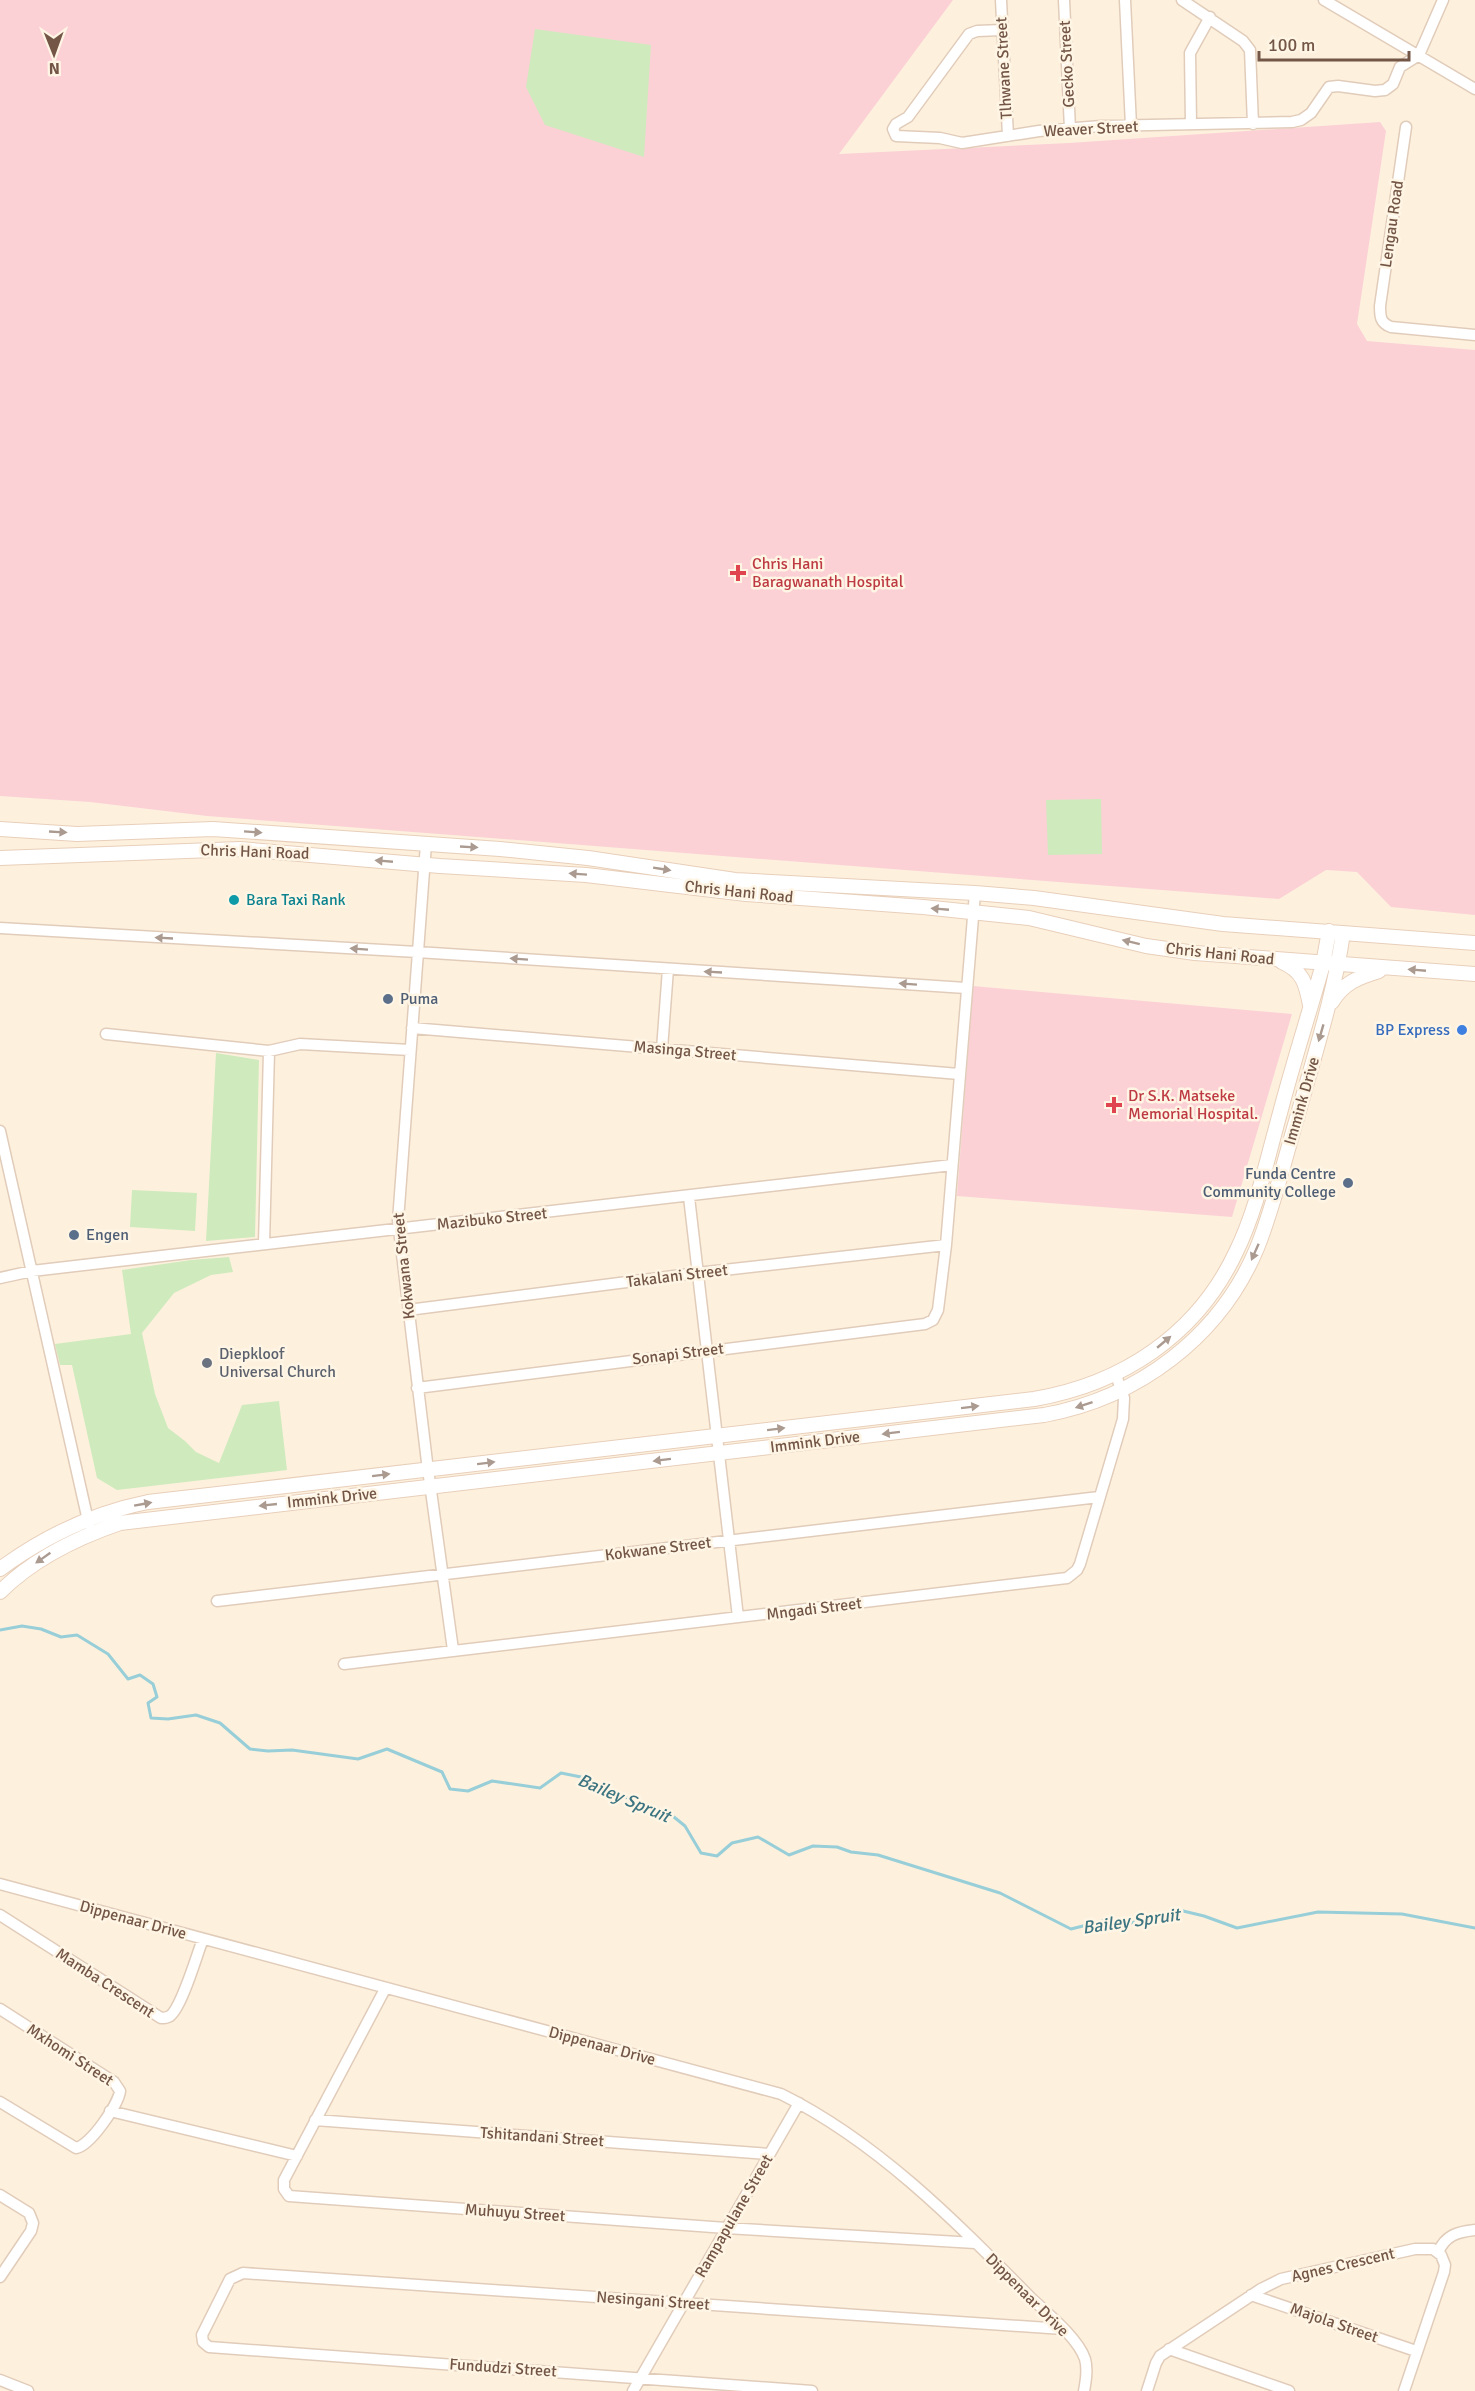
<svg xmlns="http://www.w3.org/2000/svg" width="1475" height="2391" font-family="Signika,sans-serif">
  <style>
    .medical { fill: #fbd1d6 }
    .green { fill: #cfeabd }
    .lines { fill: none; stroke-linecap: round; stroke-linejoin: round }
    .stream { stroke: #98ced8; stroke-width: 3 }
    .street-casing { stroke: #e1ccba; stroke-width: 13 }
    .secondary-casing { stroke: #e8cfba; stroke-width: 16 }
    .street { stroke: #fff; stroke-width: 10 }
    .secondary { stroke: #fff; stroke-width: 14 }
    .oneway { fill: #ab9a90 }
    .health-dot { fill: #e0444e; stroke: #fff5e5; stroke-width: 2 }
    .culture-dot { fill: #0f9aa8; stroke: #fff5e5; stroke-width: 2 }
    .service-dot { fill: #5c6f8a; stroke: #fff5e5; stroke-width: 2 }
    .shop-dot { fill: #3f7fe0; stroke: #fff5e5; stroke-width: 2 }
    .worship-dot { fill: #6b7280; stroke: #fff5e5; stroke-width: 2 }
    .labels { text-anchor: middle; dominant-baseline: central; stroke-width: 5; stroke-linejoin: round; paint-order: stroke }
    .street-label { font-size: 16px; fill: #735646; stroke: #fff5e5 }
    .health-label { font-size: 16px; fill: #be3a42; stroke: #fff5e5; text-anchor: start }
    .culture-label { font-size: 16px; fill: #0d838f; stroke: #fff5e5; text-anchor: start }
    .service-label { font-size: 16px; fill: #4e5e75; stroke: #fff5e5; text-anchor: start }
    .shop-label { font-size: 16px; fill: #366cbe; stroke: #fff5e5; text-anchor: end }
    .worship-label { font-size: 16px; fill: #5b616d; stroke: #fff5e5; text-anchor: start }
    .water-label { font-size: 18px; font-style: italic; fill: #3c7581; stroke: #fff5e5 }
  </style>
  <rect width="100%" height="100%" fill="#fdf1de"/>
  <!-- medical -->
  <path class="medical" d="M0,0H953L839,154L1069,143L1380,122L1386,131L1357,324L1367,341L1475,350V915L1391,907L1357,872L1326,870L1279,899L207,816L90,802L0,796Z
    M973,986L1292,1014L1232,1217L957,1196Z"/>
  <!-- green -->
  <path class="green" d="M535,29L651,45L644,157L545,125L526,87Z
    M1101,799L1102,854L1048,855L1046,800Z
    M216,1053L259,1060L255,1237L206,1241Z
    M132,1190L197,1193L195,1231L130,1227Z
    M229,1257L233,1272L211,1275L174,1293L142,1333L155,1394L168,1428L185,1441L196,1452L219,1463L242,1405L279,1401L287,1470L117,1490L97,1478L72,1365H60L55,1344L131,1334L122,1270L191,1260Z"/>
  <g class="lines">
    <!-- stream -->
    <path class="stream" d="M0,1630L22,1626L41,1629L61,1637L77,1635L108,1654L128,1679L140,1675L153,1684L157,1697L148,1703L151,1718L168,1719L196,1715L220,1723L250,1749L268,1751L292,1750L358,1759L387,1749L442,1772L450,1789L468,1791L492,1781L540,1788L561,1773L581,1777L609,1791L669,1813L685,1826L701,1853L717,1856L732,1843L758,1837L789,1855L813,1846L837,1847L851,1852L878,1855L1000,1893L1071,1929L1103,1921L1131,1923L1179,1910L1204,1916L1237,1928L1318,1912L1402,1914L1475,1928"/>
    <!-- street casing -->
    <g class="street-casing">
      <path id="street" d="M1001,0L1008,136
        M1064,0L1070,129
        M1125,0L1131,126
        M1182,0L1243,41L1250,50L1253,124
        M1324,0L1475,89
        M1002,30L977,31L969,34L908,117L896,124L893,129L896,136L940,138L962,143L1039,131L1101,126L1292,122L1301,120L1311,113L1329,87L1338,86L1375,91L1385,90L1393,84L1400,67L1419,55L1443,0
        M1191,124L1190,53L1210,17
        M1406,127L1380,306C1380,316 1380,323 1391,327L1475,335
        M426,844L398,1221L427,1462L453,1650
        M0,928L417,952L966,988
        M412,1028L959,1074
        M106,1034L269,1051L300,1044L410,1050
        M662,1049L668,969
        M0,1131L89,1525
        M689,1197L738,1617
        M264,1244L269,1051
        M0,1278L32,1271L101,1263L952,1165
        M408,1310L697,1273L946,1245
        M417,1388L925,1324L933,1320L938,1310L946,1245L975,893
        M217,1601L1099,1497
        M344,1664L1067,1578L1077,1570L1080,1564L1123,1419L1124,1398L1116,1375
        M0,1884L781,2094C878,2142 956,2222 1031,2298C1047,2313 1078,2338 1085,2359C1088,2369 1086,2381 1084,2391
        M0,1915L161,2018C165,2018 167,2018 170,2016C182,2007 197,1954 203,1939
        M385,1989L284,2180V2189L289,2196L726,2228L975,2243
        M0,2009L114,2082L120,2091C118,2105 90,2146 76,2148L0,2102
        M110,2111L297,2156
        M315,2120L769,2154
        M0,2195L29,2213L33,2223L31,2231L0,2277
        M1438,2252C1446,2235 1457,2232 1475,2230
        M1251,2295L1416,2351
        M1169,2349L1289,2391
        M0,2380L28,2391
        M633,2391L799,2103
        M812,2391L209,2347L203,2342L202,2335L230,2279L243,2273L1063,2329
        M1147,2391L1156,2363L1160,2356L1261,2289L1281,2279L1415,2249H1433L1441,2255L1445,2265L1444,2272L1404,2391"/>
    </g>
    <!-- secondary casing -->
    <g class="secondary-casing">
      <path id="secondary" d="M0,829L77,834L213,829L500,849L588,858L735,880L975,893L1034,898L1223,924L1475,943
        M0,858L240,849L440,866L586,875L746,894L923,907L1029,918L1146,946L1195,953L1475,974
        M1282,962C1303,971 1306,984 1310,1005
        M1332,1002C1343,983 1359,977 1379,971
        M0,1569C45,1536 93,1513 148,1502L1034,1399C1122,1384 1197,1335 1236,1252C1257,1209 1267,1159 1280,1113C1293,1063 1309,1014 1323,964L1329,931
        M0,1592C33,1559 76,1538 120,1523L1044,1415C1138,1398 1220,1337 1257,1248C1274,1206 1284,1161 1297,1118C1314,1056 1334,996 1343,933"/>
    </g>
    <!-- street -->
    <use href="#street" class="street"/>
    <!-- secondary -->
    <use href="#secondary" class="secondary"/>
  </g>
  <!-- one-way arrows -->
  <defs><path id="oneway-solid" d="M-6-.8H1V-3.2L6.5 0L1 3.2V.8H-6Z" transform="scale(1.5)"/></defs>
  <g class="oneway">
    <use href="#oneway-solid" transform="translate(58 832) rotate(3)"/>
    <use href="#oneway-solid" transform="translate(253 832) rotate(4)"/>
    <use href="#oneway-solid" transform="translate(469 847) rotate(3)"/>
    <use href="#oneway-solid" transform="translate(384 861) rotate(-175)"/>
    <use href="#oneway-solid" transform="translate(662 869) rotate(9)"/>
    <use href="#oneway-solid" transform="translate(578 874) rotate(-176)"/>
    <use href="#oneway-solid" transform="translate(940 909) rotate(-175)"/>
    <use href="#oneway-solid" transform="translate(164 938) rotate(-177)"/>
    <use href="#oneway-solid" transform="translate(1131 942) rotate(-166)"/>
    <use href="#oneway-solid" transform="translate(359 949) rotate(-176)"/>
    <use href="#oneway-solid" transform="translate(519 959) rotate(-176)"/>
    <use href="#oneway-solid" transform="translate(1417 970) rotate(-175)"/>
    <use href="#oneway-solid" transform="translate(713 972) rotate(-177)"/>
    <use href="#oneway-solid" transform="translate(908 984) rotate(-176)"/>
    <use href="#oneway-solid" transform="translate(1321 1033) rotate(106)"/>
    <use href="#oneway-solid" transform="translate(1255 1252) rotate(114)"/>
    <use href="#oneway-solid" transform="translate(1164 1342) rotate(-40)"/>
    <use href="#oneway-solid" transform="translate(1084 1405) rotate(162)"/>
    <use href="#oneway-solid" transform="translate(970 1407) rotate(-7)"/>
    <use href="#oneway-solid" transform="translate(776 1429) rotate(-7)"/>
    <use href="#oneway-solid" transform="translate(891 1433) rotate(173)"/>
    <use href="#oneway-solid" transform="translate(662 1460) rotate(173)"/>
    <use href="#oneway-solid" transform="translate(486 1463) rotate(-7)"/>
    <use href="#oneway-solid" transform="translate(381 1475) rotate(-7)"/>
    <use href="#oneway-solid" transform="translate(143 1504) rotate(-10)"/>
    <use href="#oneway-solid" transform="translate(268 1505) rotate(174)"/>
    <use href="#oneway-solid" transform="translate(43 1558) rotate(145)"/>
  </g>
  <!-- markers -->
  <g class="health-dot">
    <path d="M735 564h6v6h6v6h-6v6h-6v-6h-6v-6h6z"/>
    <path d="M1111 1096h6v6h6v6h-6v6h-6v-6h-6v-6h6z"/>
  </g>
  <circle class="culture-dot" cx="234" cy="900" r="6"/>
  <g class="service-dot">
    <circle cx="388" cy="999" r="6"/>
    <circle cx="1348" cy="1183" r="6"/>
    <circle cx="74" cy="1235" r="6"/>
  </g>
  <circle class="shop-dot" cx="1462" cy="1030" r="6"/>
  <circle class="worship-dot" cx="207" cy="1363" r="6"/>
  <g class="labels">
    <!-- street labels -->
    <g class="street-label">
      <text transform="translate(1067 64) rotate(-93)">Gecko Street</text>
      <text transform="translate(1004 68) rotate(-93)">Tlhwane Street</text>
      <text transform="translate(1091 129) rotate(-3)">Weaver Street</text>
      <text transform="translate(1392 224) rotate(-82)">Lengau Road</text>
      <text transform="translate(255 852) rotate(2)">Chris Hani Road</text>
      <text transform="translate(739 892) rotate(6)">Chris Hani Road</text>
      <text transform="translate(1220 954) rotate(6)">Chris Hani Road</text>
      <text transform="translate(685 1051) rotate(5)">Masinga Street</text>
      <text transform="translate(1302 1101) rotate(-74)">Immink Drive</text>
      <text transform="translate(492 1219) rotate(-6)">Mazibuko Street</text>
      <text transform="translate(404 1266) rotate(-96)">Kokwana Street</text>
      <text transform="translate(677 1276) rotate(-7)">Takalani Street</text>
      <text transform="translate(678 1354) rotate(-7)">Sonapi Street</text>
      <text transform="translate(815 1442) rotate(-7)">Immink Drive</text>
      <text transform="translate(332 1498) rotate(-6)">Immink Drive</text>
      <text transform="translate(658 1549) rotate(-7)">Kokwane Street</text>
      <text transform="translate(814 1609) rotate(-7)">Mngadi Street</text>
      <text transform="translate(133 1920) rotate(15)">Dippenaar Drive</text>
      <text transform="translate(105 1983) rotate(33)">Mamba Crescent</text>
      <text transform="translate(602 2046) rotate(15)">Dippenaar Drive</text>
      <text transform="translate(70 2055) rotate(33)">Mxhomi Street</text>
      <text transform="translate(542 2137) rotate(4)">Tshitandani Street</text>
      <text transform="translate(515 2213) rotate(4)">Muhuyu Street</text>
      <text transform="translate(734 2216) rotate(-60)">Rampapulane Street</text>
      <text transform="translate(1343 2265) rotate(-13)">Agnes Crescent</text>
      <text transform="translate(1027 2295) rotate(45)">Dippenaar Drive</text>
      <text transform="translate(653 2301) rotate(4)">Nesingani Street</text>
      <text transform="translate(1334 2323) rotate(19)">Majola Street</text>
      <text transform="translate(503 2368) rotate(4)">Fundudzi Street</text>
    </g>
    <!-- health labels -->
    <g class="health-label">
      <text x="752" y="564">Chris Hani<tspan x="752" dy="18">Baragwanath Hospital</tspan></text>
      <text x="1128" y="1096">Dr S.K. Matseke<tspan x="1128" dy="18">Memorial Hospital.</tspan></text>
    </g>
    <!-- culture labels -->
    <g class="culture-label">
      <text x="246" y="900">Bara Taxi Rank</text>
    </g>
    <!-- service labels -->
    <g class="service-label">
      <text x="400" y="999">Puma</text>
      <text x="1336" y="1174" text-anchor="end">Funda Centre<tspan x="1336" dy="18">Community College</tspan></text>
      <text x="86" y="1235">Engen</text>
    </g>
    <!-- shop labels -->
    <g class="shop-label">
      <text x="1450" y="1030">BP Express</text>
    </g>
    <!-- worship labels -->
    <g class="worship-label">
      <text x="219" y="1354">Diepkloof<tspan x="219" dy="18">Universal Church</tspan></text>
    </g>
    <!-- water labels -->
    <g class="water-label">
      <text transform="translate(624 1798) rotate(23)">Bailey Spruit</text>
      <text transform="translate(1131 1921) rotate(-8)">Bailey Spruit</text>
    </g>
  </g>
  <!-- north arrow -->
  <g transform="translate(54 54) rotate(179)" stroke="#fff5e5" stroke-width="4.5" paint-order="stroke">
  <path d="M0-4.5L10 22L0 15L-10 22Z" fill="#735646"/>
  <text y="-9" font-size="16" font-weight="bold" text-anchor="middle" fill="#735646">N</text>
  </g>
  <!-- scale -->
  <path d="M1259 51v9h150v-9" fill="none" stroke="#735646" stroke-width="3"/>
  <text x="1268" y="51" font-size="18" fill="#735646" stroke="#fff5e5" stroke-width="4.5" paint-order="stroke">100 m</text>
</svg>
